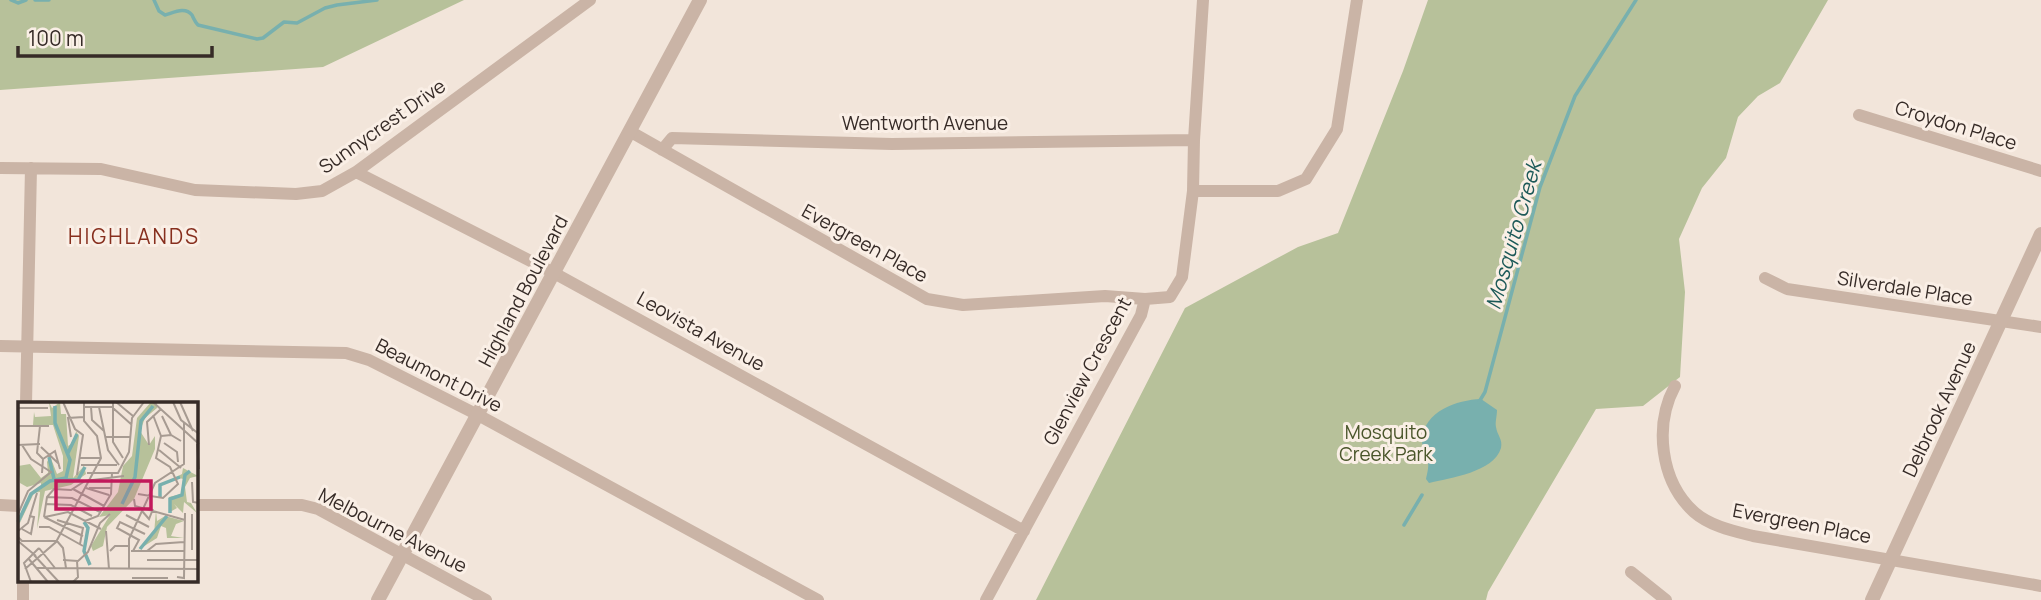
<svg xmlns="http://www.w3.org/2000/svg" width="2041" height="600" font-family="Manrope,sans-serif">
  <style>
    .green { fill: #b7c19a }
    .water { fill: #78b0ae }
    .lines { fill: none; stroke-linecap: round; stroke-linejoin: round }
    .stream { stroke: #78b0ae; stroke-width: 3.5 }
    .minor { stroke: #cab4a6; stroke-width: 12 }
    .tertiary { stroke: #cab4a6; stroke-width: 14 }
    .labels { text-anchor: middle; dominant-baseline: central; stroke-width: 6; stroke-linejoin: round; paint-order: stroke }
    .street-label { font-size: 19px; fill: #362b27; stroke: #faefe6 }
    .park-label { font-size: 19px; fill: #49552a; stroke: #faefe6 }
    .water-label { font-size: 21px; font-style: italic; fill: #1c5958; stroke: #faefe6 }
    .neighbourhood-label { font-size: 21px; letter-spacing: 2px; fill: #872f1e; stroke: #faefe6 }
    .inset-river { fill: none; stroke: #78b0ae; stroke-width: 3.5 }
    .inset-road { fill: none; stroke: #a79b92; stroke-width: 2 }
    .view { fill: #c2185b; fill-opacity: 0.15; stroke: #c2185b; stroke-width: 3.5 }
    .inset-edge { fill: none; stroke: #362b27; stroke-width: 3.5 }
  </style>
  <rect width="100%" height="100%" fill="#f2e5da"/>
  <!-- green -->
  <path class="green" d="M0,0H464L323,67L0,90Z
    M1428,0H1828L1780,83L1758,96L1738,117L1726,158L1702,188L1679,239L1685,292L1680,377L1643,406L1596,409L1488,592L1486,600H1036L1185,308L1298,247L1338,233L1403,71Z"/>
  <!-- water -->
  <path class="water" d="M1481,399L1497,410C1497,416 1495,422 1496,427C1497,435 1503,439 1501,448C1494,472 1450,478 1429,483L1426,479C1427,474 1429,467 1428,462C1427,454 1422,449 1422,440C1424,411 1457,400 1481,399Z"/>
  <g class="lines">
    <!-- stream -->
    <path class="stream" d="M11,0L18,3L26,0
      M35,0H49
      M154,0L159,11L165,15C173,13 185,6 192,15C194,19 195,22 198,25L257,39L263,38L284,22L297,23L325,8L337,5L377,0
      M1479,402L1485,392L1540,187L1575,96L1636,0
      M1404,525L1422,495"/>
    <!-- minor -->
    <path class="minor" d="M1859,115L2041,171
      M631,132L927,299L963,305L1105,296L1145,299
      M662,150L672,138L892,144L1194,140
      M0,168L101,169L195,190L296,194L322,191L356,172L590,0
      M356,172L554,273L1024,531
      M1193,191H1278L1306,179L1337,129L1357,0
      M1765,278L1787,289L2041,327
      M0,346L346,353L369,360L478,415L818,600
      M1675,386C1654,425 1660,481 1694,512C1710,526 1733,531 1753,536L2041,586
      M26,404L31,168
      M0,505L19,506
      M196,505H302L318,509L486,600
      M1631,572L1666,600
      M23,600V581
      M986,600L1141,315L1145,299L1170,297L1182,277L1193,191L1194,140L1203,0"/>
    <!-- tertiary -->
    <path class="tertiary" d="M378,600L700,0
      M1872,600L2041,234"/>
  </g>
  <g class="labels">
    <!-- street labels -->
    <g class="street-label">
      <text x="925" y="123">Wentworth Avenue</text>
      <text transform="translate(1956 125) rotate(17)">Croydon Place</text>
      <text transform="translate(382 126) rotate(-35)">Sunnycrest Drive</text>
      <text transform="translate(865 243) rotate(29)">Evergreen Place</text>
      <text transform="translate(1905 288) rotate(9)">Silverdale Place</text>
      <text transform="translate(523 291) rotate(-62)">Highland Boulevard</text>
      <text transform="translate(701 331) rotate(29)">Leovista Avenue</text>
      <text transform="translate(1087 371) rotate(-62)">Glenview Crescent</text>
      <text transform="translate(439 375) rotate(27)">Beaumont Drive</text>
      <text transform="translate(1939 409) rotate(-65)">Delbrook Avenue</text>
      <text transform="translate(1802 523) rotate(11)">Evergreen Place</text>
      <text transform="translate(393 530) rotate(27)">Melbourne Avenue</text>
    </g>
    <!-- park labels -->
    <g class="park-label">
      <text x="1386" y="432">Mosquito<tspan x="1386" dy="22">Creek Park</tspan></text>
    </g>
    <!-- water labels -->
    <g class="water-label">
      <text transform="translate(1513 235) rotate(-74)">Mosquito Creek</text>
    </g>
    <!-- neighbourhood labels -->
    <g class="neighbourhood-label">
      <text x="134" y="236">HIGHLANDS</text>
    </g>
  </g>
  <!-- overview -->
  <g transform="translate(18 402)">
    <rect width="180" height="180" fill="#f2e5da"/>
    <path d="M31,0L34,6L42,0L43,12H48L50,44L56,40L58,29L61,34L55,76L66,64L68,72L53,83L27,89L19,127L22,90L16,91L0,125L13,91L23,87V81L9,85L2,81L0,64L12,62L23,76L30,71L29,60L32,54L39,72L45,69V54L35,23H15L16,10L17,15L33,14ZM133,0H139V6L127,16L122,29L131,43L137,34V47L116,97L89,125L85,144L75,149L73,144L92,113L81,115L100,90L105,64L114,54L119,16ZM165,66L180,74L172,76L167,85L169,100L173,101L179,111L166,100L165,111L156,102L159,106L152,110L151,95L163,92L165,77L158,75L164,72ZM138,108L139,119L147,114L166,119L158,122L153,134L166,136H149L148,126L143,124L139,136L120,148L136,132Z" fill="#b7c19a"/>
    <path class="inset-river" d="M50,51L59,32M31,55L36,77M43,78H60L67,65M142,95V83L162,75M104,102L117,75L123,19L135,4M152,111V97L164,93L167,73L172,69M0,120L13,92L32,79L48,76L52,58L37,21V4M66,120L70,126L66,149L72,163M122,147L149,114"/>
    <path class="inset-road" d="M45,0L57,27L65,33L59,73M95,0V40L105,56M98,0L115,14M135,0L181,42M155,0L163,18L181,32M162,0L175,29M66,5H94M73,5L74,18L86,29M81,5L90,48L101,63M0,6H30M95,6L114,23M144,14L153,33M0,24H31M22,24L19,51L25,57L24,71M143,34L153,33L163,39M53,35L50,16L66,15M87,35H113M146,41L159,50L160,60M179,42L181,67M0,43L22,42M131,43L129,20L143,7M23,45L41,62M141,48L163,66M61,56H83M25,57L37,49L42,67M63,63H99M69,71H100L111,50L114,16L126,0M174,80L175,100L181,101M68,86L91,93M71,86H94M55,87L86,104M120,92L145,96L160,82L152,65L138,56L143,34L135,13M29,95L54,96L82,110M116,97L117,104L167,118M27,102L53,103L74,114M124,109L131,117L135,107M0,112L10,89L33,70L13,57L4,43M108,113L131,125M26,115L29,95L36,87L53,88L67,79L106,74M26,115L65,134M27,115L50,110L83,127M39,118L65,126L62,142M67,119L80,114L93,92L94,71M21,125H31L65,144M4,127L13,132L16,115L11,114M0,129L10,121L19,91M88,129L91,167M0,135L4,139H39M0,139L18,154M39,139L45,146L48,166M21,146L37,166M174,148V112M92,149L97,144H111M113,149H167M115,149L121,138L99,126L102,120L127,132M129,149L138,142L166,140M16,153L28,166L181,167M10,156L30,180M45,158L60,159L70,150L82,121L92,112M129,158H181M18,166H28L41,180M7,167L38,140L83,56L79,34L66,19V0M111,167V137L137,81L166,62V21M159,175L166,176L167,111M114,176H150M13,180L6,161L21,146M55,180L60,175L59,159"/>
    <path class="view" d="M38,79H133V107H38Z"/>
    <rect width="180" height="180" class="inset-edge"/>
  </g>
  <!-- scale -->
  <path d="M18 46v10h194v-10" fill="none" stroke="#362b27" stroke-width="3.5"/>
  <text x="28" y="46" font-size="21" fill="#362b27" stroke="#faefe6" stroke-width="5" paint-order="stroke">100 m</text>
</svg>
